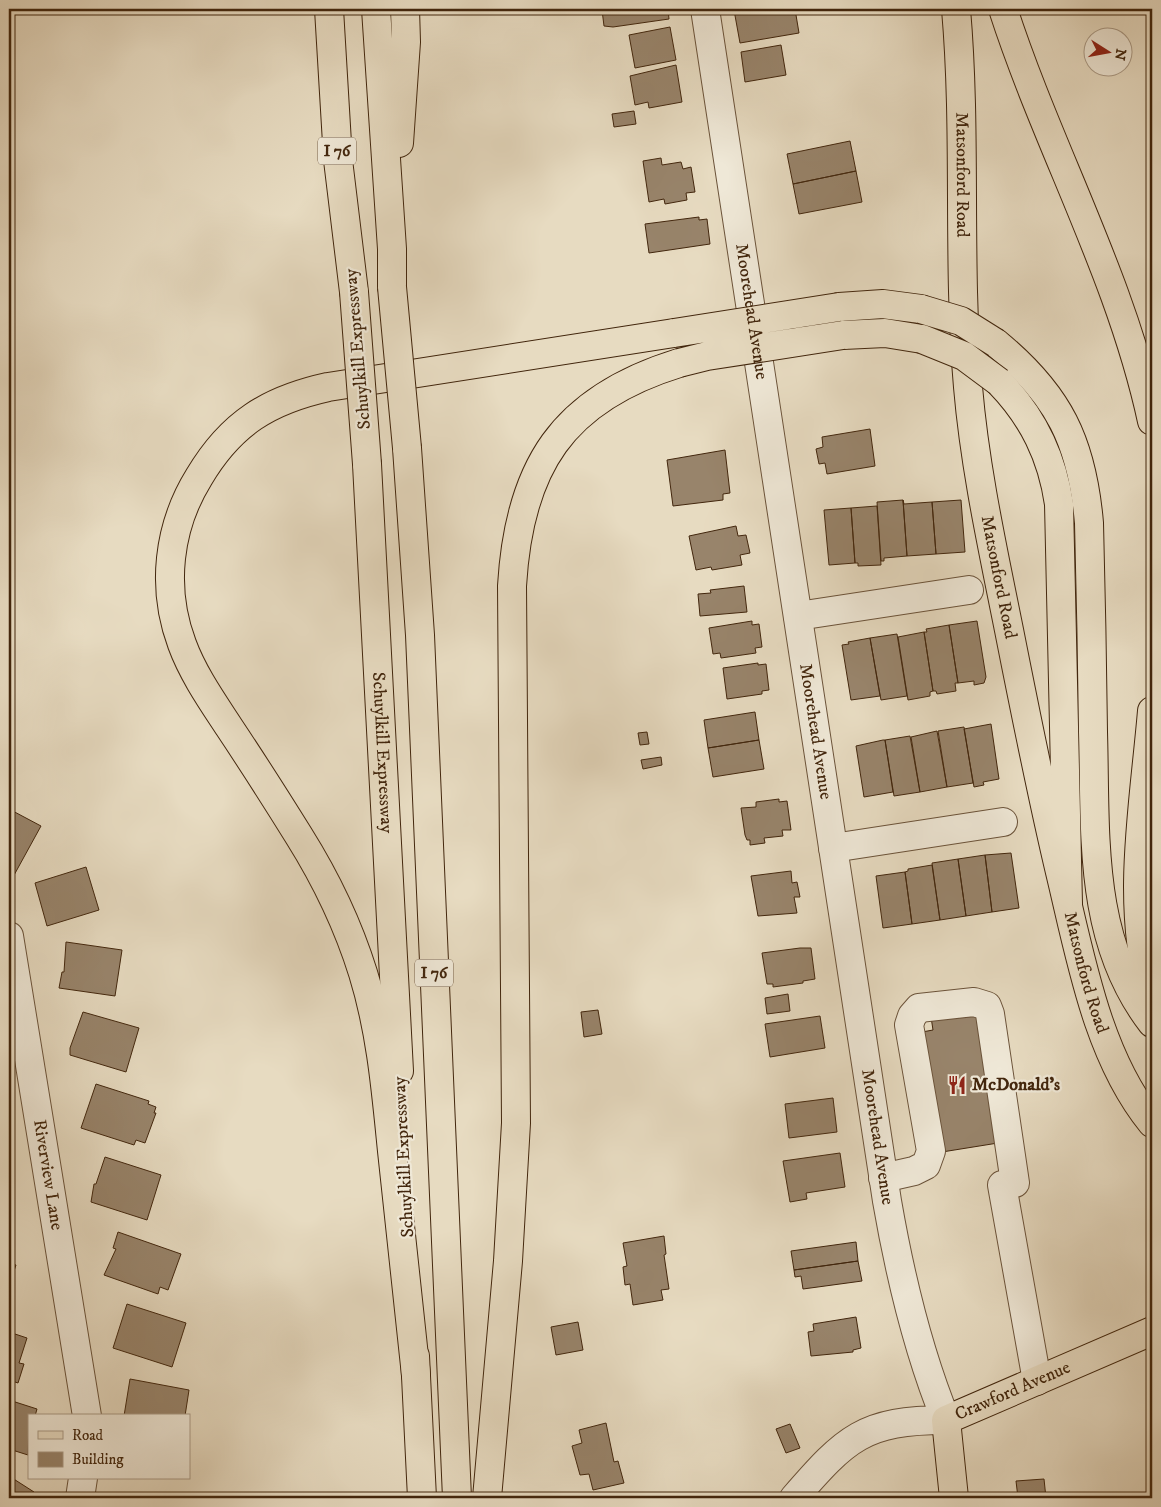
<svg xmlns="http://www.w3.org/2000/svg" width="1161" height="1507" font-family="'IM FELL DW Pica',serif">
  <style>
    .building { fill: #98846b; stroke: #42260d }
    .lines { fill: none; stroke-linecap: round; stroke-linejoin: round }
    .minor-casing { stroke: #6b533a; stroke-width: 30 }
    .major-casing { stroke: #42260d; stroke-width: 30 }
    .highway-casing { stroke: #42260d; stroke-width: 30 }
    .minor { stroke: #efe8d7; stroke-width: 28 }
    .major { stroke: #e7dbc1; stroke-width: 28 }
    .highway { stroke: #e7dbc1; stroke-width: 28 }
    .highway-bridge-casing { stroke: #42260d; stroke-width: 30; stroke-linecap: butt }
    .highway-bridge { stroke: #e7dbc1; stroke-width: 28 }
    .labels { text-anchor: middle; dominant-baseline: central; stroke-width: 4.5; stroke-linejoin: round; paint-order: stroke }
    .shield { fill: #efe8d7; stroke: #76604a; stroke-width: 1 }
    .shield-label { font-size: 16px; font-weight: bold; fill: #42260d }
    .street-label { font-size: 18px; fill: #42260d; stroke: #efe8d7 }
    .poi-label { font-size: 18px; font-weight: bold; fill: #42260d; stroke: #efe8d7; text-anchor: start }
  </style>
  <rect width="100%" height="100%" fill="#e7dbc1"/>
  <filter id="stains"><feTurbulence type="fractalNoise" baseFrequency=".004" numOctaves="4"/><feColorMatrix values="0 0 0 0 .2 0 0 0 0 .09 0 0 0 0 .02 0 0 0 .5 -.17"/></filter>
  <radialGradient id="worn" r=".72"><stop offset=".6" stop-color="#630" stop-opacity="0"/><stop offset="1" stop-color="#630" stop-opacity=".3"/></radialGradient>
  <!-- building -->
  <path class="building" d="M668,9L669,19L613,27L604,26L602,10Z
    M743,9H795L799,33L740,43L734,10Z
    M670,27L676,60L635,68L629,35Z
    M781,45L786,75L745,82L741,52Z
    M676,65L682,102L649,108L648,102L635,105L630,76Z
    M634,111L636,124L614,127L612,114Z
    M850,141L856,171L793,184L787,154Z
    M661,158L662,165L681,162L683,169L691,167L695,192L686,193L687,200L665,204L664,199L649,202L643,161Z
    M856,171L862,202L799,214L793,184Z
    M699,217V220L707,219L710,244L649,253L645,224Z
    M870,429L875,466L827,474L825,463L819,464L816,449L823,447L822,437Z
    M725,450L730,493L723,494V500L673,506L667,460Z
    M903,500L904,504L932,502L936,554L907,556Z
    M903,500L907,556L884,558V561H881L877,502Z
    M961,500L965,552L936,554L932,502Z
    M877,506L881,565L858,566V563H855L851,508Z
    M851,508L855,563L829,565L824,510Z
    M736,526L738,536L746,535L750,553L740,555L742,565L712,570L711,567L696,570L689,536Z
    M744,586L747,612L700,616L698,594L711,593L710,590Z
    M752,621V625L759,624L762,647L755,648L756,653L721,658L720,653L713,654L709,628Z
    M977,621L986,677L984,683L974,685V681L958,683L949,625Z
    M949,625L958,683H955L956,691L937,694L936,691H933L924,632H927L926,629Z
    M924,632L933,691L930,692V696L908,700L898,637Z
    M897,634L907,696L881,700L870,638Z
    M870,638L880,696L851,700L842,645L849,644L848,642Z
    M758,663V665L766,664L769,690L762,691V694L727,699L723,668Z
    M755,712L759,740L708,748L704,720Z
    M991,724L999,779L983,782L984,785L974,787L964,729Z
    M964,727L973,783L947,787L938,731Z
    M937,731L947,787L920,792L911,737Z
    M647,732L649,744L640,745L638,733Z
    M910,736L920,792L894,796L885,740Z
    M759,740L764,769L713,777L708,748Z
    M883,740H885L893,792L864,797L856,746Z
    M661,757L662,765L643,769L641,760Z
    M779,799V802L787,801L791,830H782L783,836L764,838L765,843L750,845V840H747L745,835L741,808L756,807V802Z
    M9,809L41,826L13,877L9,874Z
    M1011,853L1019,908L992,912L985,855Z
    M985,855L992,912L966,916L958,859Z
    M958,859L966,916L940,920L932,863Z
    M932,865L940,920L912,924L905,872L908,871V869Z
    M86,867L99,910L47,926L35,883Z
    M791,871L792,883L797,882L800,897H794L797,913L758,916L751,876Z
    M905,872L912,924L883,928L876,876Z
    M66,942L122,950L115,996L59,988L62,972H64Z
    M800,948H811L815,979L803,981V983L773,987V984H767L762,953Z
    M788,994L790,1011L767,1014L765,998Z
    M598,1010L602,1034L584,1037L581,1012Z
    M975,1010L998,1143L942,1152L922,1032L933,1030L931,1017Z
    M83,1012L139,1028L126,1072L70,1055V1048Z
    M820,1016L825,1048L770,1057L765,1024Z
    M96,1084L149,1101L148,1104L156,1107L154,1113H156L145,1143L136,1140L134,1145L81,1128Z
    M833,1098L837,1132L789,1138L785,1104Z
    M840,1153L845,1187L806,1193L807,1199L790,1202L783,1161Z
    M105,1157L161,1175L147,1220L91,1202L94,1184H96Z
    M118,1232L181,1254L168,1290L160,1287L158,1294L104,1275L116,1249L113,1248Z
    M664,1236L666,1254L664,1255L669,1289L661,1290L663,1300L633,1305L630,1284L625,1285L623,1267L627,1266L623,1243Z
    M856,1242L858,1261L794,1270L791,1251Z
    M858,1261L862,1281L803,1289L801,1276L795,1277L794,1270Z
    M9,1263L16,1265L9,1286Z
    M127,1304L186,1323L172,1367L113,1348Z
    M856,1317L861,1348L853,1350V1352L811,1356L808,1332L814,1331L813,1324Z
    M578,1322L583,1350L556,1355L551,1327Z
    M9,1332L27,1338L19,1363L24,1364L18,1383L9,1380Z
    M130,1379L189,1390L185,1416H124Z
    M9,1400L37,1409L35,1416H29L28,1455L9,1449Z
    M606,1423L614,1462L618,1461L624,1483L593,1490L589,1474L580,1475L572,1446L582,1443L579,1430Z
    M790,1424L800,1448L786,1453L776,1429Z
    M9,1476L34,1492L30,1498H9Z
    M1044,1479L1046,1498H1018L1016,1481Z"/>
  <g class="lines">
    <!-- minor casing -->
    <g class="minor-casing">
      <g id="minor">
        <path id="s1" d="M705,9L887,1201C900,1276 917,1349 946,1420C864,1420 846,1438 794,1498"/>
        <path d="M798,616L969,590"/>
        <path d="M833,848L1003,822"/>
        <path id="s2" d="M9,936L87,1416"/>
        <path d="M883,1178L914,1171L926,1165L931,1151L909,1025L912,1016L919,1008L974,1002L987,1006L990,1014L1015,1183"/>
        <path d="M1002,1185L1037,1381"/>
        <path d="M80,1498L83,1478"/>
      </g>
    </g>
    <!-- major casing -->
    <g class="major-casing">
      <g id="major">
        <path id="s3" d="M956,9C967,135 957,261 968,387C975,469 993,550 1009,630C1025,711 1041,792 1060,872C1080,955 1097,1056 1152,1123"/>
        <path d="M1003,9C1048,148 1121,277 1152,421"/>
        <path d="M1152,711C1144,806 1125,904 1152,997"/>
        <path id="s4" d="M954,1498L946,1420L1152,1331"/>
      </g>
    </g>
    <!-- highway casing -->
    <g class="highway-casing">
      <g id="highway">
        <path d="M329,9L338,160L354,292"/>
        <path d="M376,9L392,249V287"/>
        <path d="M399,143L406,42L405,9"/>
        <path d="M839,307L883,304L921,309"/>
        <path d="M843,335L885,333L922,339"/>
        <path d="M996,343C1059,395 1082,442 1089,523C1091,593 1092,662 1093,732C1096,832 1087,939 1152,1023"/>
        <path d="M999,382C1033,417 1052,456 1059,504L1068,904"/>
        <path d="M407,448L420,635L457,1498"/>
        <path id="s5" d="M367,464L399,1071"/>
        <path d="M415,1356L422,1498"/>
        <path d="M416,1375C408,1300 400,1226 392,1151C386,1091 381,1031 363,973C348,925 326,879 299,836C276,799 253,763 229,727C212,701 193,674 182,644C161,588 168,527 199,477C231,423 269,400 328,387L674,333"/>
        <path d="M487,1498L508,1261L516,1123L512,586C519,467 562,399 679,363"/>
      </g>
    </g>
    <!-- minor -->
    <use href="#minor" class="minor"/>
    <!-- major -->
    <use href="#major" class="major"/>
    <!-- highway -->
    <use href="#highway" class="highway"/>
    <!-- highway-bridge casing -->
    <g class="highway-bridge-casing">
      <path id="highway-bridge" d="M392,287L407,448
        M354,292L367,464
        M921,309L961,321L996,343
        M674,333L839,307
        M922,339L964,356L999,382
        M679,363L707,356L843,335"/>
    </g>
    <!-- highway-bridge -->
    <use href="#highway-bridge" class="highway-bridge"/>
  </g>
  <!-- icons -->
  <defs>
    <g id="restaurant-bare" transform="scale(1.5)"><path d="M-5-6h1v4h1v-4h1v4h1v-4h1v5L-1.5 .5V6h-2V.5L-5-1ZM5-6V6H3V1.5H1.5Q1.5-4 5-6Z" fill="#8f2418" stroke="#efe8d7" stroke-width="2.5" paint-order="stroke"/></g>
  </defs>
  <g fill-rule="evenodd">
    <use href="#restaurant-bare" x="957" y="1085"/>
  </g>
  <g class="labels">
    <!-- shield labels -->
    <g class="shield">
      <rect x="318" y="137.5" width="38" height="27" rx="4"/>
      <rect x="415" y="959.5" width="38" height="27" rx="4"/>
    </g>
    <g class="shield-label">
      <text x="337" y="151">I 76</text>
      <text x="434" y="973">I 76</text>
    </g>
    <!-- street labels -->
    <g class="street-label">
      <text stroke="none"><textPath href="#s3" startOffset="166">Matsonford Road</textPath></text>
      <text stroke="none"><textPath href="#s1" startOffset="306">Moorehead Avenue</textPath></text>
      <text transform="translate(358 349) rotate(-95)">Schuylkill Expressway</text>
      <text stroke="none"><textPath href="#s3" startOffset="571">Matsonford Road</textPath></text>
      <text stroke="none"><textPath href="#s1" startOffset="731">Moorehead Avenue</textPath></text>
      <text stroke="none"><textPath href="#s5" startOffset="289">Schuylkill Expressway</textPath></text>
      <text stroke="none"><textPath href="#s3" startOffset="976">Matsonford Road</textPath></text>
      <text stroke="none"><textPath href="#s1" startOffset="1141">Moorehead Avenue</textPath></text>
      <text transform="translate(404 1157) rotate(-93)">Schuylkill Expressway</text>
      <text stroke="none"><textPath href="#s2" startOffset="242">Riverview Lane</textPath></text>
      <text stroke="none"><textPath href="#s4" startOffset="151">Crawford Avenue</textPath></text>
    </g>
    <!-- poi labels -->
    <g class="poi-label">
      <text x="972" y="1085">McDonald's</text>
    </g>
  </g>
  <!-- margin -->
  <rect width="1161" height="1507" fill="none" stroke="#e7dbc1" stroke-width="30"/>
  <rect x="10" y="10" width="1141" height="1487" fill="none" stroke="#42260d" stroke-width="2.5"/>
  <rect x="15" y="15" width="1131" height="1477" fill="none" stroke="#42260d"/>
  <!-- legend -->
  <rect x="28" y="1414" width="162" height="65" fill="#efe8d7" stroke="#aa9a86"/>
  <rect x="38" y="1431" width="25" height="8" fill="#e7dbc1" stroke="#aa9a86"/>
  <text x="72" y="1440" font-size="15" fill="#42260d">Road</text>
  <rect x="38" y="1452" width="25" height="15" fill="#98846b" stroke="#aa9a86"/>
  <text x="72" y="1464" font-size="15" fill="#42260d">Building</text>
  <!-- north arrow -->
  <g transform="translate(1108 52) rotate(101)"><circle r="24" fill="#efe8d7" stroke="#aa9a86"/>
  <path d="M0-4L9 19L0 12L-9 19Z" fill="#8f2418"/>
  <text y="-8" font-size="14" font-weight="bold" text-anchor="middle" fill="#42260d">N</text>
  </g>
  <rect width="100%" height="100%" filter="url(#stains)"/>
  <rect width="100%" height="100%" fill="url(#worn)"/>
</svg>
